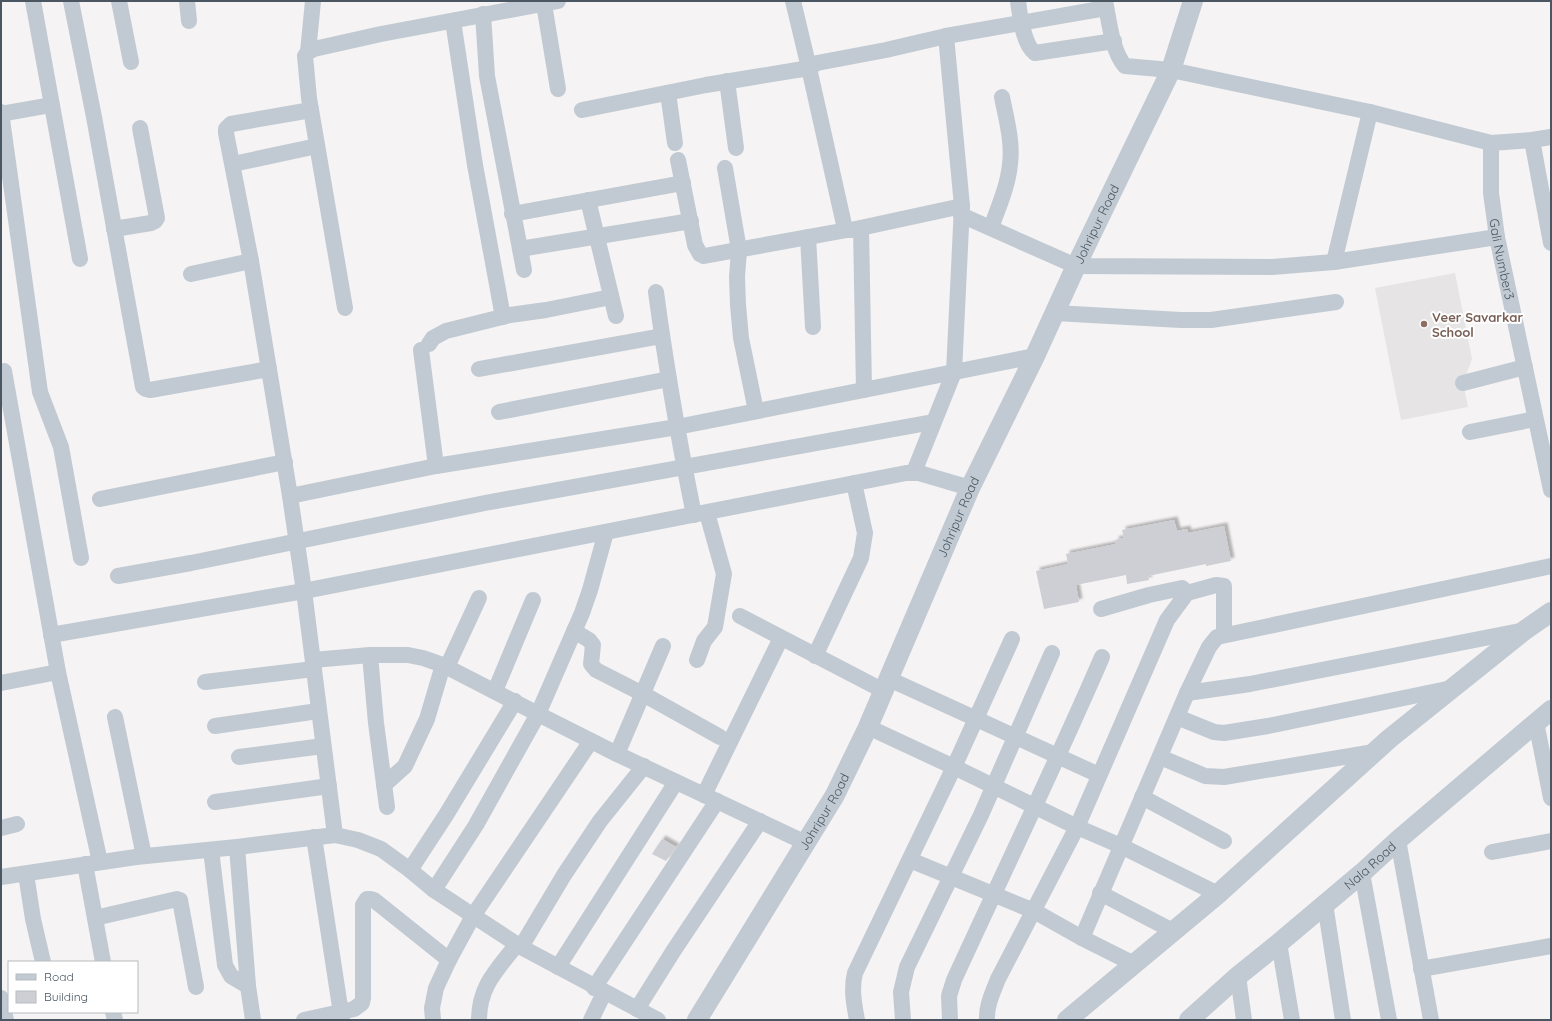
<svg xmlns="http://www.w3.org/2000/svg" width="1552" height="1021" font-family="Quicksand,sans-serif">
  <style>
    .education { fill: #e6e4e5 }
    .building { fill: #cdcfd5; filter: url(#shadow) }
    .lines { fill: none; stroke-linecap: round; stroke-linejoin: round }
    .minor { stroke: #c1cad2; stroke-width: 16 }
    .tertiary { stroke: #c1cad2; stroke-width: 20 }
    .education-dot { fill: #8d6e63; stroke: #fff; stroke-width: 1.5 }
    .labels { text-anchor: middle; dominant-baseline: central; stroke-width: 4; stroke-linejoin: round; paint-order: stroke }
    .street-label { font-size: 13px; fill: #4a5661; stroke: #fff }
    .education-label { font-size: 13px; font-weight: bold; fill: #785e54; stroke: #fff; text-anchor: start }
  </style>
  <defs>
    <filter id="shadow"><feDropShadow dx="3.5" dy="-3.5" stdDeviation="1" flood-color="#0004"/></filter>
  </defs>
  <rect width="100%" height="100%" fill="#f5f3f3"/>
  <!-- education -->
  <path class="education" d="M1455,273L1472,359L1463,383L1468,407L1401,420L1375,288Z"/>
  <!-- building -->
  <path class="building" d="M1174,520L1177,531L1187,529L1188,533L1224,526L1231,561L1206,566V564L1148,576L1149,580L1127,584L1126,575L1076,585L1079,602L1044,609L1036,571L1068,564L1066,554L1116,544L1115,540L1124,538L1122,530Z
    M662,839L676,847L666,861L652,854Z"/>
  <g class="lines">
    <!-- minor -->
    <g class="minor">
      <path d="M33,1L80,259"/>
      <path d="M71,1L94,117L143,387L146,389L150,390L269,369"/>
      <path d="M119,1L131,62"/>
      <path d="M187,1L189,21"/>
      <path d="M793,1L809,68L845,229L851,230L962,206"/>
      <path d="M1018,1C1020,16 1023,44 1035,53L1114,41"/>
      <path d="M1105,1C1109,20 1112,52 1125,66L1171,70L1370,112L1491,143L1532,140L1551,137"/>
      <path d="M544,4L558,89"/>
      <path d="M483,14L487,76L524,270"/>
      <path d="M453,21L475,165L503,317"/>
      <path d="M308,52L313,1"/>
      <path d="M727,81L736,148"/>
      <path d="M668,93L675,143"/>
      <path d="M311,110L231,124L226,129V133L251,261L290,496L304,591L335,835"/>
      <path d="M582,110L706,85L809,68L817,63L886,50L946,36L1106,8"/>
      <path d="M1,112L40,392L61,447L81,558"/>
      <path d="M1,114L51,105"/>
      <path d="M1532,140L1551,243"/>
      <path id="s1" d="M1491,143V193L1497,237L1551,490"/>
      <path d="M678,160L695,245L700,254L704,256L847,230"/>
      <path d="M233,164L317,146"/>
      <path d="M725,168L739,250L737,277L738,305L741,338L756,411"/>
      <path d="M588,200L616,316"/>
      <path d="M512,214L683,183"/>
      <path d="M961,215L1076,266L1272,267L1334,262L1497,237"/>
      <path d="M861,228L864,390"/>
      <path d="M991,228C998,208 1008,186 1010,164C1013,142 1006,118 1002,97"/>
      <path d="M114,229L151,223L155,221L157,218L140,128"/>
      <path d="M808,237L813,327"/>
      <path d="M520,249L691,221"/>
      <path d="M1334,262L1370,112"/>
      <path d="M191,274L251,261"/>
      <path d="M656,292C666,367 679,441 694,515"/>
      <path d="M345,308L309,98L305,56L308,52L314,49L381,34L558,1"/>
      <path d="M1055,313L1181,320H1211L1336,302"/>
      <path d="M429,344L433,338L446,331L510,315L546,310L611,297"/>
      <path d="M421,350L436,466"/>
      <path d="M479,369L662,336"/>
      <path d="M4,371L58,672L100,862"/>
      <path d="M1463,383L1525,367"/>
      <path d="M499,412L669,379"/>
      <path d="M1470,432L1535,419"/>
      <path d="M914,472L954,372L962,206L946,36"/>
      <path d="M290,496L436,466L677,427L1035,356"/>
      <path d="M100,499L285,462"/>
      <path d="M118,576L191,563L485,503L933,422"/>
      <path d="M1101,609L1149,595L1182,588L1187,593"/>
      <path d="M740,616L884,691"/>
      <path d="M574,631L589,640L593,645L591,664L596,670L643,694L720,737"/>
      <path d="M51,635L304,591L906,473H919L970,488"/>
      <path d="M370,655L376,723L387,807"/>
      <path d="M815,656L861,558L865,533L854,483"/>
      <path d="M313,660L370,655H408L423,658L443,665L538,714L617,754L806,843"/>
      <path d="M697,660L704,641L715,627L724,574L707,513"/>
      <path d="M447,667L479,598"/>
      <path d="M889,679L1099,775"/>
      <path d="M205,682L314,669"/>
      <path d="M1,683L58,672"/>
      <path d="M495,691L533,600"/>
      <path d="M1187,693L1250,684L1525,630"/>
      <path d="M115,717L144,856"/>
      <path d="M1177,717L1214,732L1224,733L1268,726L1452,688"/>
      <path d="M1536,722L1551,798"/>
      <path d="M215,726L318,711"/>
      <path d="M868,727L954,767L1077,827L1121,846L1218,894"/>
      <path d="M617,754L663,646"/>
      <path d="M239,757L323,746"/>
      <path d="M1160,757L1205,776L1224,777L1374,752"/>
      <path d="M384,785L405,766L427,719L443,665"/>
      <path d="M704,795L781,638"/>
      <path d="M1142,797L1224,841"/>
      <path d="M215,802L329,786"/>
      <path d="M1,828L17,824"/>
      <path d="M314,837L342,1020"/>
      <path d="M1398,840L1431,1020"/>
      <path d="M237,847L248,986L253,1020"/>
      <path d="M211,850L225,965L231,976L248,986"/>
      <path d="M1492,852L1551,841"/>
      <path d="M910,860L1034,911L1082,938L1134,964"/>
      <path d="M85,864L103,962"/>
      <path d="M410,870L446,815L515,701"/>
      <path d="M1362,873L1389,1020"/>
      <path d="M26,874L33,919L43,962"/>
      <path d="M1,877L136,857L237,847L335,835L358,840L381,849L410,870L434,890L521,947L658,1020"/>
      <path d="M434,890L476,825L538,714L582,613L590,590L606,532"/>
      <path d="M1100,893L1173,931"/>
      <path d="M1325,904L1343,1020"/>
      <path d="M95,918L177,899L180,900L196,987"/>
      <path d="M1082,938L1187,693L1209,647L1217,637L1551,566"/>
      <path d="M1279,943L1292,1020"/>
      <path d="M521,947L564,875L600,821L644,766"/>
      <path d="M558,967L676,782"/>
      <path d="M1421,969L1551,946"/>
      <path d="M1238,976L1244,1020"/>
      <path d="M594,988L717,801"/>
      <path d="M1,998L6,1020"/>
      <path d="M637,1009L674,950L760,821"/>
      <path d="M113,1012L115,1020"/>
      <path d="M304,1020L354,1009L362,1003L363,998V905L367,899H371L374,900L449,960"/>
      <path d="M433,1020L432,1008L436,988L449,960L473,916L591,741"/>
      <path d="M479,1020C479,986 497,970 517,944"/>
      <path d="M591,1020L604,993"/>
      <path d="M857,1020C854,1004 851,989 855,973L954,767L1012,639"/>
      <path d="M903,1020L901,992L907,967L981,815L1052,653"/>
      <path d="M950,1020L949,996L954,980C1003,873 1055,766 1102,657"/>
      <path d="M987,1020C986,1006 993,992 998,979L1077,827L1167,620L1187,593L1216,585L1224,586V635"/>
    </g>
    <!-- tertiary -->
    <g class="tertiary">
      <path id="s2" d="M697,1020L835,795L868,727L970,488L1035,356L1076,266L1171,70L1193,1"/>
      <path d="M1067,1020L1218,894L1389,739L1525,630L1551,612"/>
      <path id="s3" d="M1189,1020L1238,976L1279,943L1362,873L1398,840L1551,710"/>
    </g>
  </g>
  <!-- markers -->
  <circle class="education-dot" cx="1424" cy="324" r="4"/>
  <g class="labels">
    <!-- street labels -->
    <g class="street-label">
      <text stroke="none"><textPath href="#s2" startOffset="892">Johripur Road</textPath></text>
      <text stroke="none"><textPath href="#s1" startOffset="117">Gali Number3</textPath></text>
      <text stroke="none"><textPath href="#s2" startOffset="568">Johripur Road</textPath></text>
      <text stroke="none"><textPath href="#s2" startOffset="244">Johripur Road</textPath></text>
      <text stroke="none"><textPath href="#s3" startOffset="238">Nala Road</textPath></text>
    </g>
    <!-- education labels -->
    <g class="education-label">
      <text x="1432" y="317">Veer Savarkar<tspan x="1432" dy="15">School</tspan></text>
    </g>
  </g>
  <!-- border -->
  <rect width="1552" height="1021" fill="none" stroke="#4a5661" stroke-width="4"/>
  <!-- legend -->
  <rect x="8" y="961" width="130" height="52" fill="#ffffff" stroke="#b7bbc0"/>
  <rect x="16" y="974" width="20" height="6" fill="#c1cad2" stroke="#b7bbc0"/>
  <text x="44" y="981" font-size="12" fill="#4a5661">Road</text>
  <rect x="16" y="991" width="20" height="12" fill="#cdcfd5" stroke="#b7bbc0"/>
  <text x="44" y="1001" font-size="12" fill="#4a5661">Building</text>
</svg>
